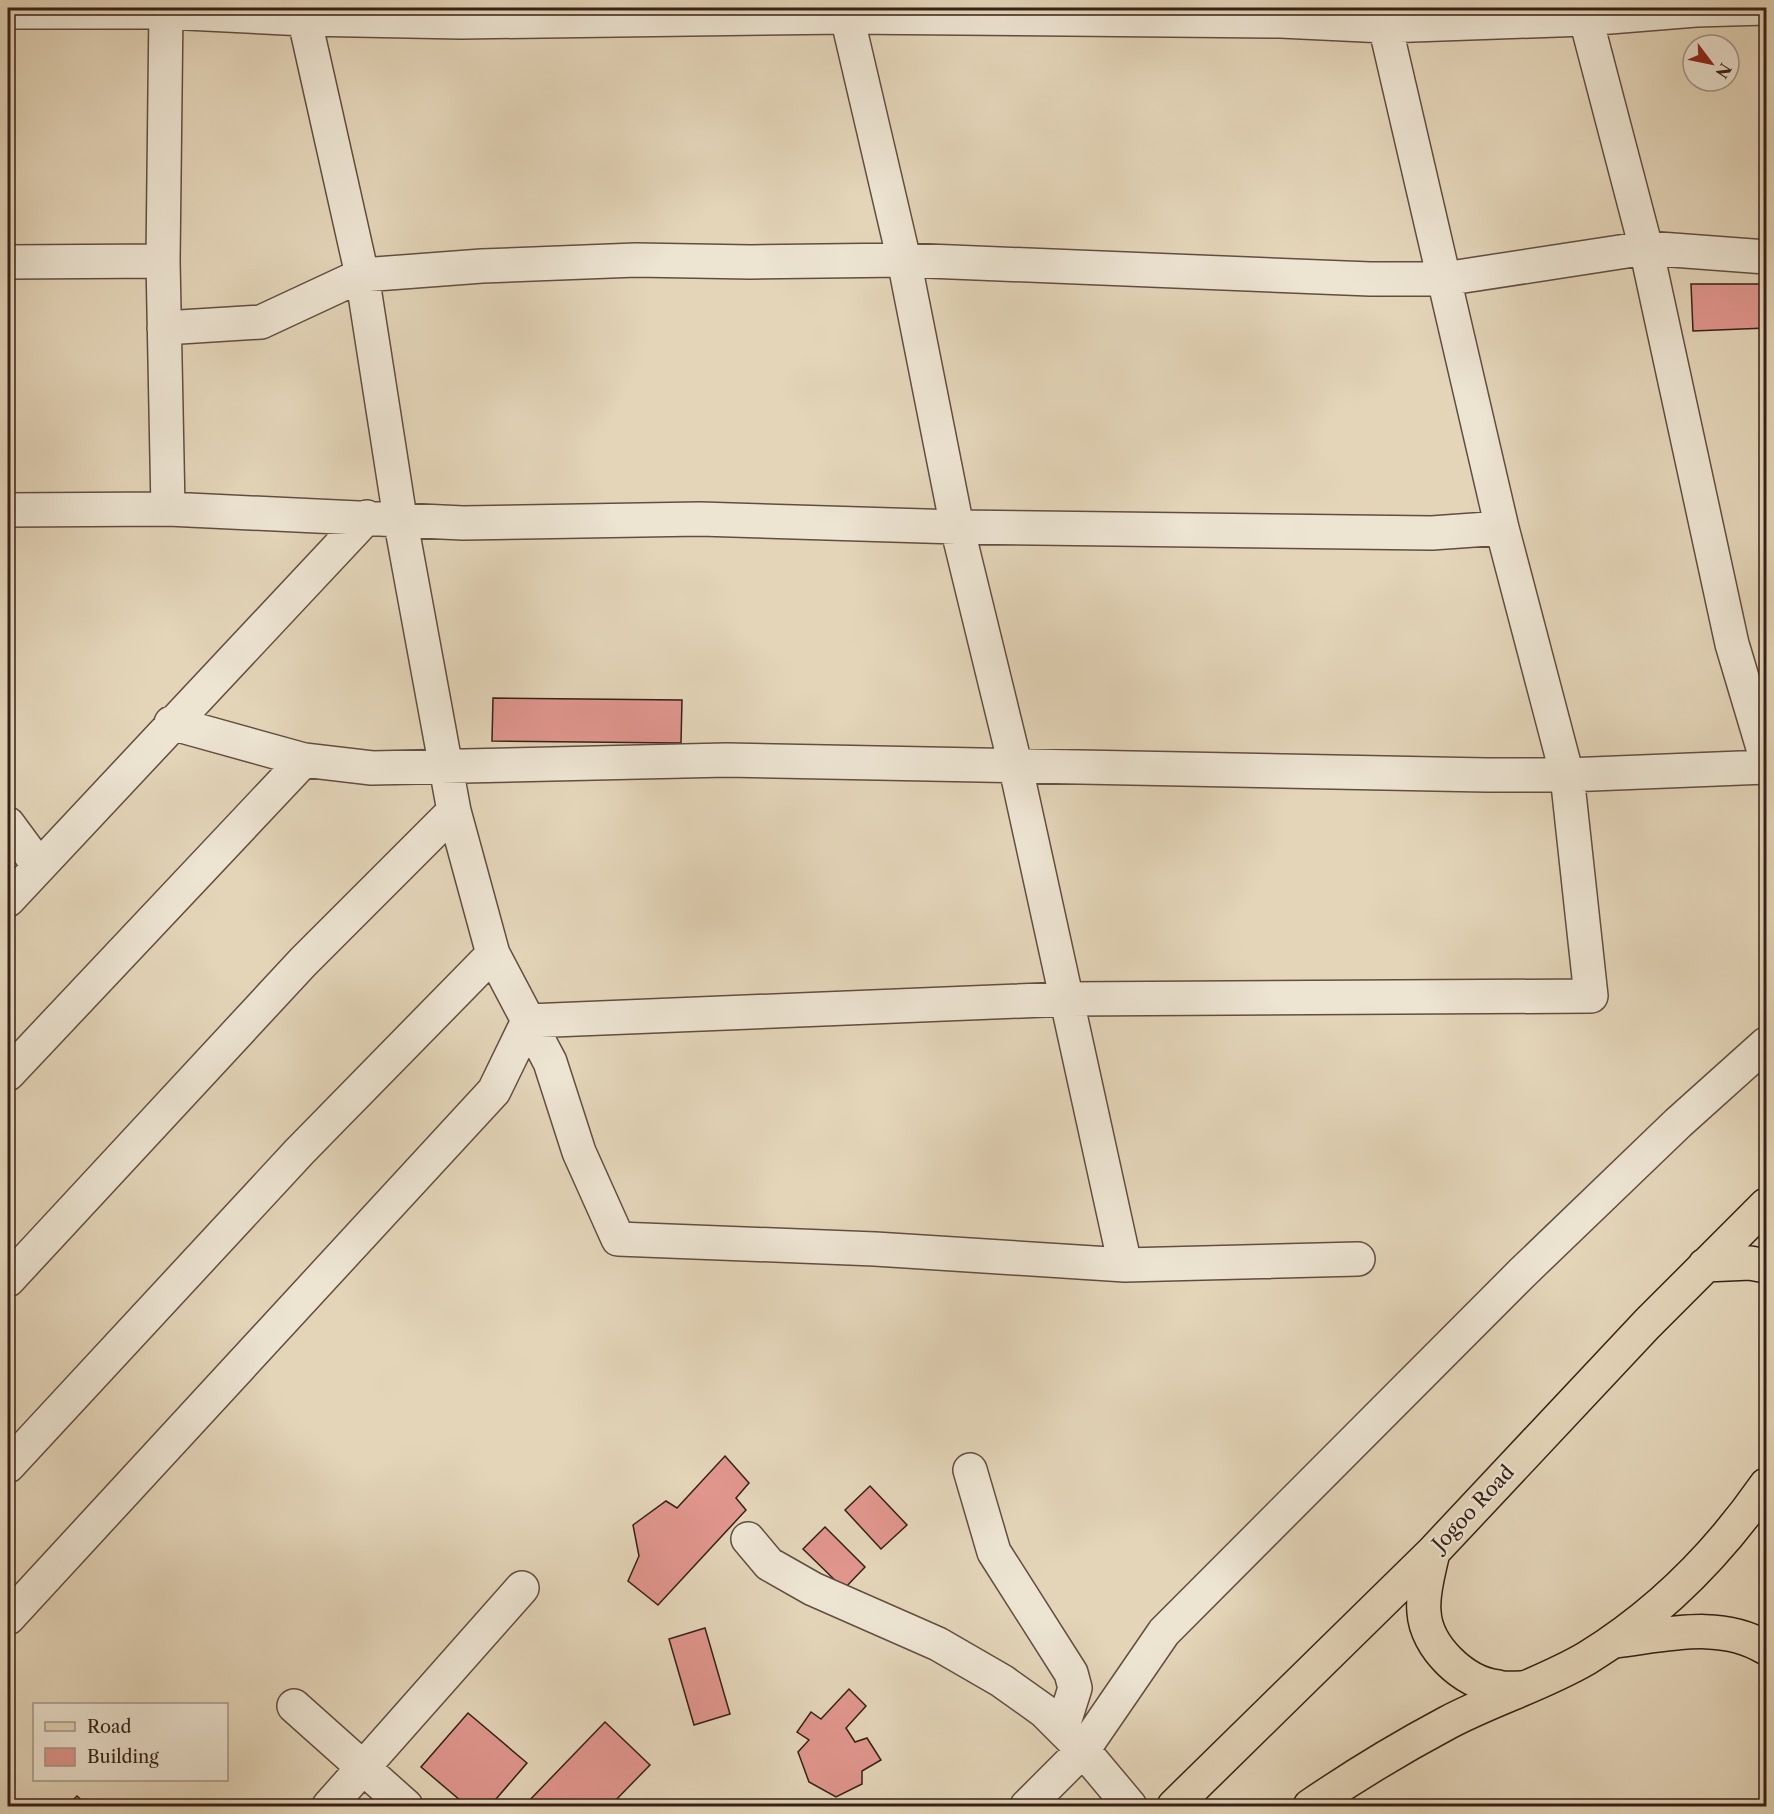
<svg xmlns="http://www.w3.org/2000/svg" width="1774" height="1814" font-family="'Libre Caslon Text',serif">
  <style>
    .building { fill: #e1968e; stroke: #362117; stroke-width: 1.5 }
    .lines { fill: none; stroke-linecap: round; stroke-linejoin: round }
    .minor-casing { stroke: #624e40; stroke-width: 36 }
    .major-casing { stroke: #362117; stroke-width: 36 }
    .minor { stroke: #ede4d2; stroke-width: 33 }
    .major { stroke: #e4d5b9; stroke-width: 33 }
    .labels { text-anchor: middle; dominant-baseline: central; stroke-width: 4.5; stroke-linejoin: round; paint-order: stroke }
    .street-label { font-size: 20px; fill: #362117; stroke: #ede4d2 }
  </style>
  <rect width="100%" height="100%" fill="#e4d5b9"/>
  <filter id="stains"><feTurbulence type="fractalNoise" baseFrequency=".00333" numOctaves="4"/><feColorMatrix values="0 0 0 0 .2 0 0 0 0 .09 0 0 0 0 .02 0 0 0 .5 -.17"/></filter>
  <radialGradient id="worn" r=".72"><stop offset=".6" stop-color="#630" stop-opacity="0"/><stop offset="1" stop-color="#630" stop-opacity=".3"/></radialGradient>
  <!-- building -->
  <path class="building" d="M1691,284H1766V328L1693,331Z
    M493,698L682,700L681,743L492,741Z
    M725,1456L749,1483L736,1498L746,1510L658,1605L628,1581L639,1556L633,1525L666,1501L677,1508Z
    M870,1486L907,1525L881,1549L845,1510Z
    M825,1527L865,1567L844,1589L803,1549Z
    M705,1628L730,1714L694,1725L669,1639Z
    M849,1689L866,1706L846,1728L855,1742L867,1738L881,1760L862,1771V1784L836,1797L809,1782L798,1752L809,1740L797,1732L811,1712L821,1719Z
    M468,1713L527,1763L490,1806H467L421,1767Z
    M605,1722L650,1765L610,1806H524Z
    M77,1796L88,1806H67Z"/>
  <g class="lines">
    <!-- minor casing -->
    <g class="minor-casing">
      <path id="minor" d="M166,8L163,261L168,509
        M302,8L362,275L400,518L454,811L493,954L550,1062L579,1152L618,1239L875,1249L1125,1265L1358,1259
        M845,8L904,260L957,527L1015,764L1125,1265
        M1583,8L1646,248L1732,644L1766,758
        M8,12H166L304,19L461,22L847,17L1281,21L1385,26L1585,19L1696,10L1766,8
        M8,262L163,261
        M164,328L261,322L362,275L482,266L636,260L751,262L904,260L1370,279H1444L1646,248L1766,257
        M8,510L168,509L463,523L700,519L957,527L1432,533L1502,528
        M171,723L304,760L372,768L727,760L1486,775H1567L1766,767
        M8,824L39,866
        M8,900L367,517
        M8,1074L304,760
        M8,1280L303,962L454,811
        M8,1466L300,1151L493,954
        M970,1470L994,1552L1071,1673L1075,1688L1062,1729
        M748,1539L769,1564L813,1589L938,1644L1002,1681L1044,1711L1083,1750L1130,1806
        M8,1618L494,1091L528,1021L1068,999L1591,996L1567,775L1502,528L1381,8
        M294,1706L406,1806
        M329,1806L522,1588
        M1027,1806L1083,1750L1164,1632L1523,1272L1678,1123L1766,1044"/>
    </g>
    <!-- major casing -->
    <g class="major-casing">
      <path id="major" d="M1705,1265L1750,1263L1766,1266
        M1433,1552C1429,1571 1422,1593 1424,1612C1426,1647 1464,1683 1498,1687C1505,1689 1514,1688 1521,1688
        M1615,1641C1666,1635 1720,1620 1766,1648
        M1174,1806L1433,1552L1647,1324L1766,1205
        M1310,1806C1354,1776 1400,1748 1447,1723C1492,1699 1543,1684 1587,1658C1660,1613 1718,1554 1766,1485"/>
    </g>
    <!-- minor -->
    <use href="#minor" class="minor"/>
    <!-- major -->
    <use href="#major" class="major"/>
  </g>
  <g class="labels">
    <!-- street labels -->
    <g class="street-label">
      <text transform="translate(1473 1508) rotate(-47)">Jogoo Road</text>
    </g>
  </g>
  <!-- margin -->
  <rect width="1774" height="1814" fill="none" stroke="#e4d5b9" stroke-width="30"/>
  <rect x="9" y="9" width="1756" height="1796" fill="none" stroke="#362117" stroke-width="3"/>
  <rect x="15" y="15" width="1744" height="1784" fill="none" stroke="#362117" stroke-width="1.5"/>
  <!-- legend -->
  <rect x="33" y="1703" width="195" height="78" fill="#ede4d2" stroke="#a49687" stroke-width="1.5"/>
  <rect x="45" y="1722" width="30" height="9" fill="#e4d5b9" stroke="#a49687" stroke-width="1.5"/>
  <text x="87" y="1733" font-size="18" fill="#362117">Road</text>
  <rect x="45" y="1748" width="30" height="18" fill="#e1968e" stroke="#a49687" stroke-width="1.5"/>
  <text x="87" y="1763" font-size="18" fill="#362117">Building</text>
  <!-- north arrow -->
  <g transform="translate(1711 63) rotate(122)"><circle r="28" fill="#ede4d2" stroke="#a49687" stroke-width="1.5"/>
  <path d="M0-4.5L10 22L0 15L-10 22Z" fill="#8f2418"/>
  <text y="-9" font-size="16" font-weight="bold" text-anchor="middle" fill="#362117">N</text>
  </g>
  <rect width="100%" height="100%" filter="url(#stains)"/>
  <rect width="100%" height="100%" fill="url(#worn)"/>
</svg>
